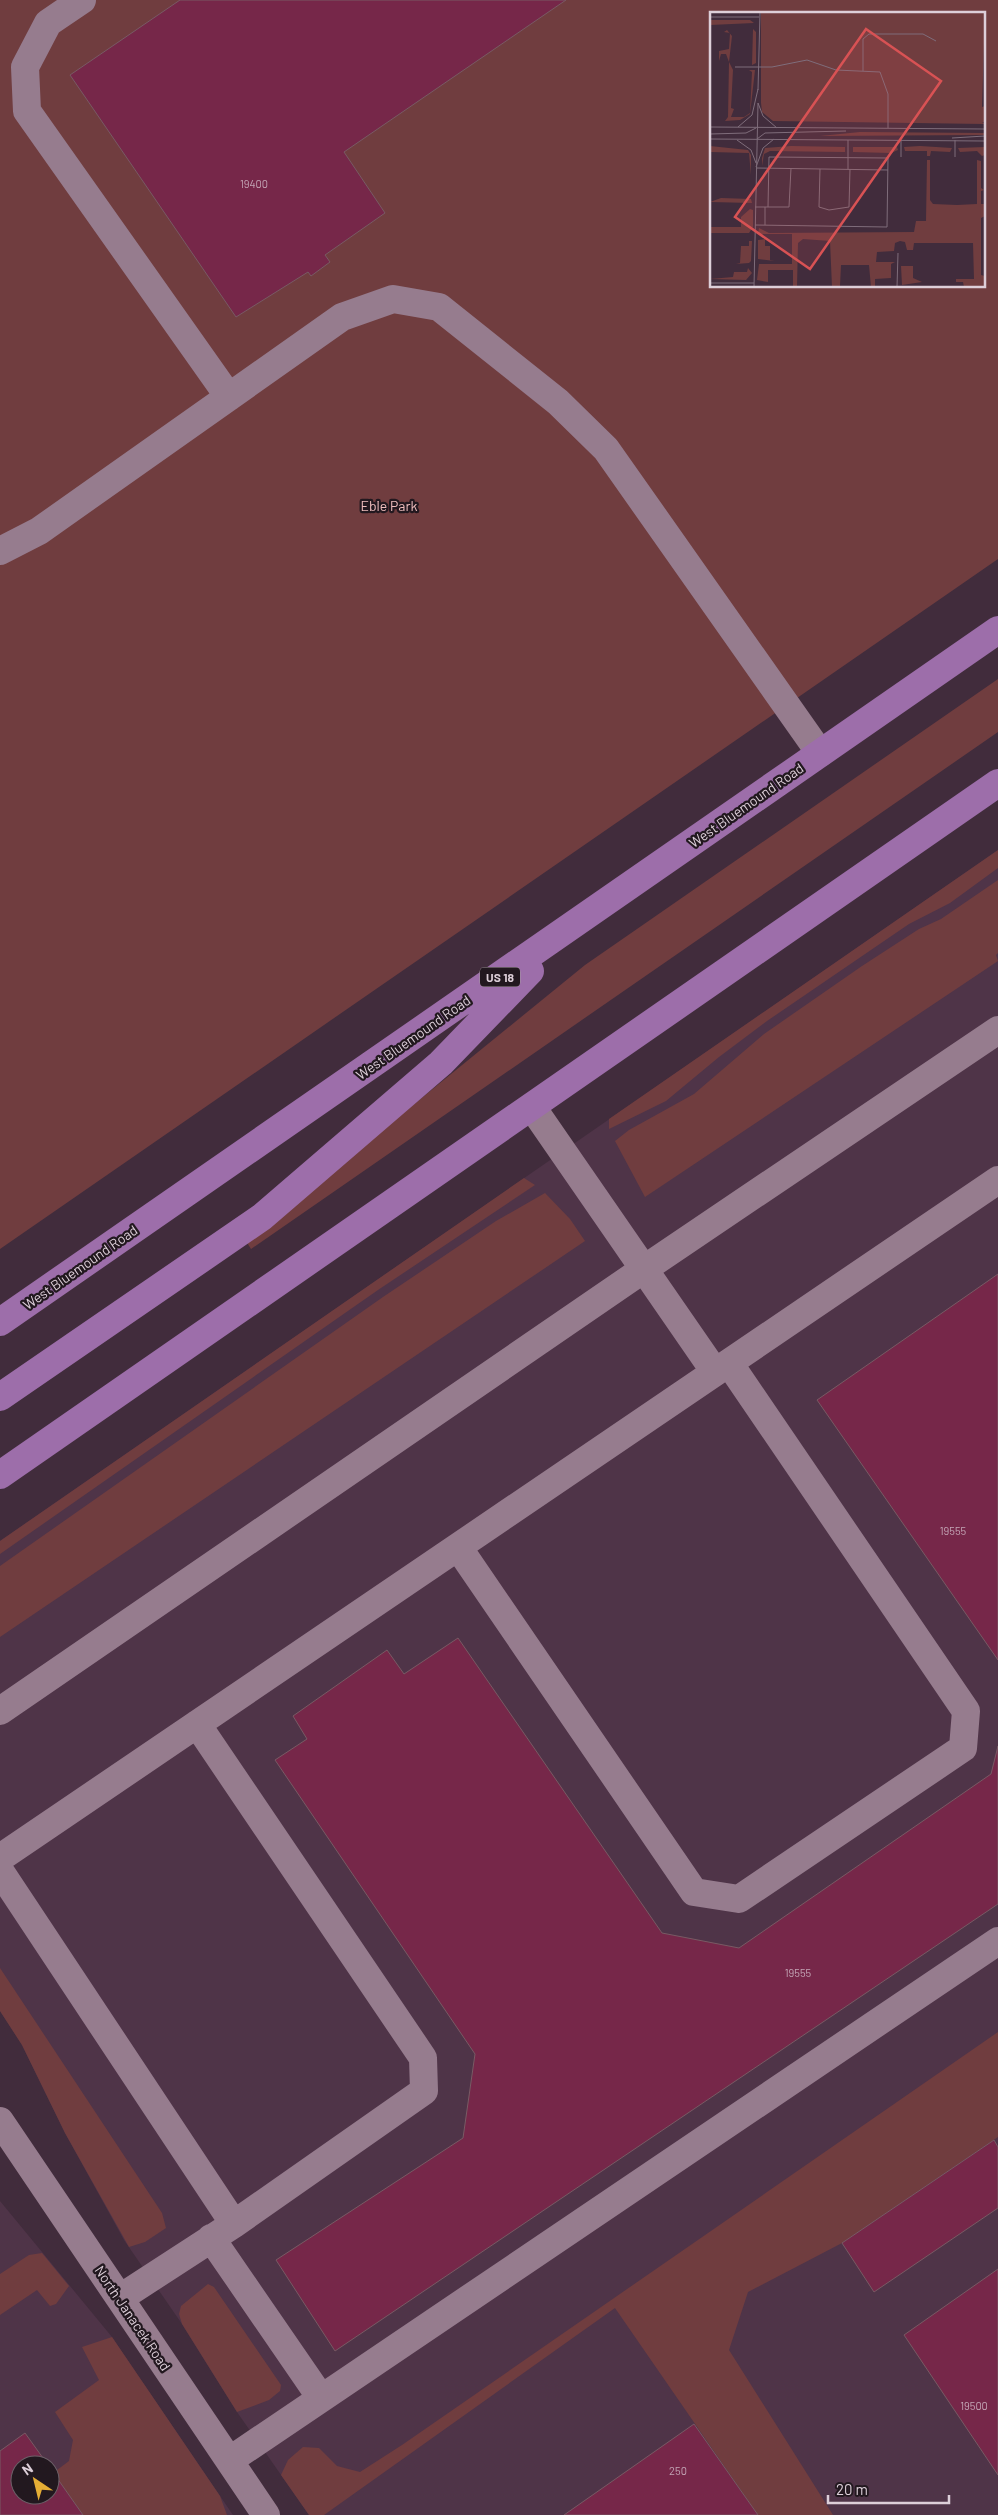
<svg xmlns="http://www.w3.org/2000/svg" width="998" height="2515" font-family="Barlow,sans-serif">
  <style>
    .built { fill: #4f3448; fill-rule: evenodd }
    .green { fill: #703d3f; fill-rule: evenodd }
    .building { fill: #762749; stroke: #785a64 }
    .lines { fill: none; stroke-linecap: round; stroke-linejoin: round }
    .minor { stroke: #967c8e; stroke-width: 28 }
    .major { stroke: #9d6eaa; stroke-width: 28 }
    .labels { text-anchor: middle; dominant-baseline: central; stroke-width: 4.5; stroke-linejoin: round; paint-order: stroke }
    .number-label { font-size: 11px; fill: #c3a5b5 }
    .shield { fill: #22181f; stroke: #a598a1; stroke-width: 1 }
    .shield-label { font-size: 12px; font-weight: bold; fill: #ddcfd9 }
    .park-label { font-size: 14px; fill: #f0bebe; stroke: #22181f }
    .street-label { font-size: 14px; fill: #ddcfd9; stroke: #22181f }
    .inset-road { fill: none; stroke: #7f6d7b; stroke-width: 1 }
    .view { fill: #d85254; fill-opacity: 0.15; stroke: #d85254; stroke-width: 2.5 }
    .inset-edge { fill: none; stroke: #ddcfd9; stroke-width: 2.5 }
  </style>
  <rect width="100%" height="100%" fill="#412c3c"/>
  <!-- built -->
  <path class="built" d="M998,850V2515H309L237,2412L182,2324L124,2240L65,2133L22,2045L0,2011V1541Z
    M0,2201L112,2337L233,2515H0ZM20,2465H50V2495H20Z"/>
  <!-- green -->
  <path class="green" d="M0,0H998V559L0,1249ZM712,14H984V286H712Z
    M998,679V732L251,1249L246,1241L585,965Z
    M998,850V868L950,903L909,924L767,1021L719,1057L666,1101L609,1129V1119Z
    M998,880V953L996,955L998,961L645,1197L615,1141L629,1130L694,1094L764,1034L862,966L919,929L941,919Z
    M524,1178L535,1185L378,1290L0,1554V1541Z
    M545,1193L570,1219L585,1241L0,1637V1566L383,1297L496,1221Z
    M0,1968L162,2213L166,2228L145,2242L129,2247L65,2133L22,2045L0,2011Z
    M998,2032V2137L842,2243L748,2292L729,2350L833,2515H758L615,2308L324,2515H309L281,2475L288,2460L303,2447L319,2448L337,2466L360,2472L402,2445Z
    M42,2253L69,2286L56,2304L50,2306L37,2290L0,2315V2274L29,2255Z
    M208,2284L214,2287L281,2385L280,2391L269,2400L237,2412L182,2324L179,2314L181,2306Z
    M112,2337L220,2496L227,2515H83L53,2473L69,2461L73,2440L55,2412L99,2380L82,2347Z"/>
  <!-- building -->
  <path class="building" d="M180,0H566L344,152L385,213L325,255L330,262L311,276L308,272L236,317L70,75Z
    M998,1274V1660L817,1400Z
    M458,1638L662,1933L739,1948L991,1774L998,1746V1904L335,2351L276,2260L463,2138L475,2054L275,1760L307,1739L293,1716L387,1650L404,1674Z
    M994,2140L998,2147V2208L874,2292L842,2243Z
    M998,2269V2475L904,2335Z
    M694,2424L758,2515H564Z
    M25,2433L48,2465H20V2495H50V2468L83,2515H0V2451Z"/>
  <g class="lines">
    <!-- minor -->
    <path class="minor" d="M82,0L48,23L25,67L27,111L229,397
      M0,551L39,531L342,317L393,299L439,307L558,402L606,449L820,753
      M532,1107L715,1372
      M458,1547L694,1892L739,1899L963,1748L966,1711L729,1363
      M0,1711L644,1269L998,1030
      M0,1858L998,1180
      M0,1871L234,2224
      M0,2121L266,2515
      M211,2238L321,2398
      M120,2298L234,2224L424,2091L423,2058L197,1724
      M230,2460L998,1941"/>
    <!-- major -->
    <path class="major" d="M0,1322L998,630
      M0,1397L262,1217L441,1063L530,971
      M0,1475L998,783"/>
  </g>
  <g class="labels">
    <!-- number labels -->
    <g class="number-label">
      <text x="254" y="183">19400</text>
      <text x="953" y="1530">19555</text>
      <text x="798" y="1972">19555</text>
      <text x="974" y="2405">19500</text>
      <text x="678" y="2470">250</text>
    </g>
    <!-- shield labels -->
    <rect class="shield" x="480" y="967.5" width="40" height="19" rx="4"/>
    <g class="shield-label">
      <text x="500" y="977">US 18</text>
    </g>
    <!-- park labels -->
    <g class="park-label">
      <text x="389" y="505">Eble Park</text>
    </g>
    <!-- street labels -->
    <g class="street-label">
      <text transform="translate(746 805) rotate(-35)">West Bluemound Road</text>
      <text transform="translate(413 1037) rotate(-35)">West Bluemound Road</text>
      <text transform="translate(80 1267) rotate(-35)">West Bluemound Road</text>
      <text transform="translate(133 2318) rotate(56)">North Janacek Road</text>
    </g>
  </g>
  <!-- overview -->
  <g transform="translate(710 12)">
    <rect width="275" height="275" fill="#412c3c"/>
    <path d="M51,0H275L272,95L275,94V110H272L275,112L63,109L52,100L51,91ZM0,8H40L44,11L0,13ZM43,17L46,20V51L42,53ZM17,18L22,24L19,50L23,58L21,96L24,97L21,105H34L40,101L42,60L39,58H45L40,102L30,108L15,109L18,105L19,50L16,42H11L9,49V39L19,37L20,21L14,20ZM150,120L275,121V123L110,124ZM0,134L38,138L41,143V163L39,141L0,140ZM81,134L135,135V140L60,139L54,142L52,154V146L55,136ZM143,135H187L188,138L181,141L143,140ZM194,135L210,134L242,136L240,140L221,139L220,144H217V139H195ZM275,135V143L272,144L267,139L250,140L248,136ZM217,148H220V188L223,192L247,193L267,192V148L271,149V176L274,178L271,179V192H274L275,204L271,206V263L275,264V275H254L253,270H246V267H264L263,231H204L203,238H197L195,230L190,229L185,231L184,239L167,240L166,250H185L181,252V266L165,267V275H161L159,253H131L130,274L140,275H122L120,229L93,227L88,231L87,275H83V258H58V270L47,268L49,252H82V222H48L49,216L59,221L204,220L206,209H216ZM11,186L41,187L42,191L0,190ZM40,197L43,198V215L39,221H0V215H31V205ZM55,227V234H60V248L65,249L48,247V228ZM39,229H42L41,249L39,251L26,252L30,251L31,234H39ZM191,254H203V266L212,270L192,273ZM38,256L42,261L36,268L0,267L23,265L24,260H37Z" fill="#703d3f"/>
    <path class="inset-road" d="M0,5H49M25,55H62L97,48L126,58L170,60L178,82V116M153,59V27L159,22H213L226,29M48,78L50,0M48,91L53,104L67,116M0,115L275,117M28,115L42,103L48,77M0,122L36,121L46,116M242,126L275,124M0,127L275,129M47,127L55,121L136,119M27,128L41,138L46,151M191,128V145M245,145V128M46,155L53,136L64,127M46,156L178,158M110,157L109,195L119,198L139,195L140,157M138,157V128M45,195H79L81,156M45,213L177,215L178,146L59,145L58,195M55,213V195M0,271H44M44,275L48,91M187,275L188,241"/>
    <path class="view" d="M156,17L231,69L100,257L25,205Z"/>
    <rect width="275" height="275" class="inset-edge"/>
  </g>
  <!-- north arrow -->
  <g transform="translate(35 2480) rotate(325)"><circle r="24" fill="#22181f" stroke="#6d6169"/>
  <path d="M0-4L9 19L0 12L-9 19Z" fill="#e5ad35"/>
  <text y="-8" font-size="14" font-weight="bold" text-anchor="middle" fill="#ddcfd9">N</text>
  </g>
  <!-- scale -->
  <path d="M828 2495v8h121v-8" fill="none" stroke="#ddcfd9" stroke-width="2.5"/>
  <text x="836" y="2495" font-size="15" fill="#ddcfd9" stroke="#22181f" stroke-width="4" paint-order="stroke">20 m</text>
</svg>
